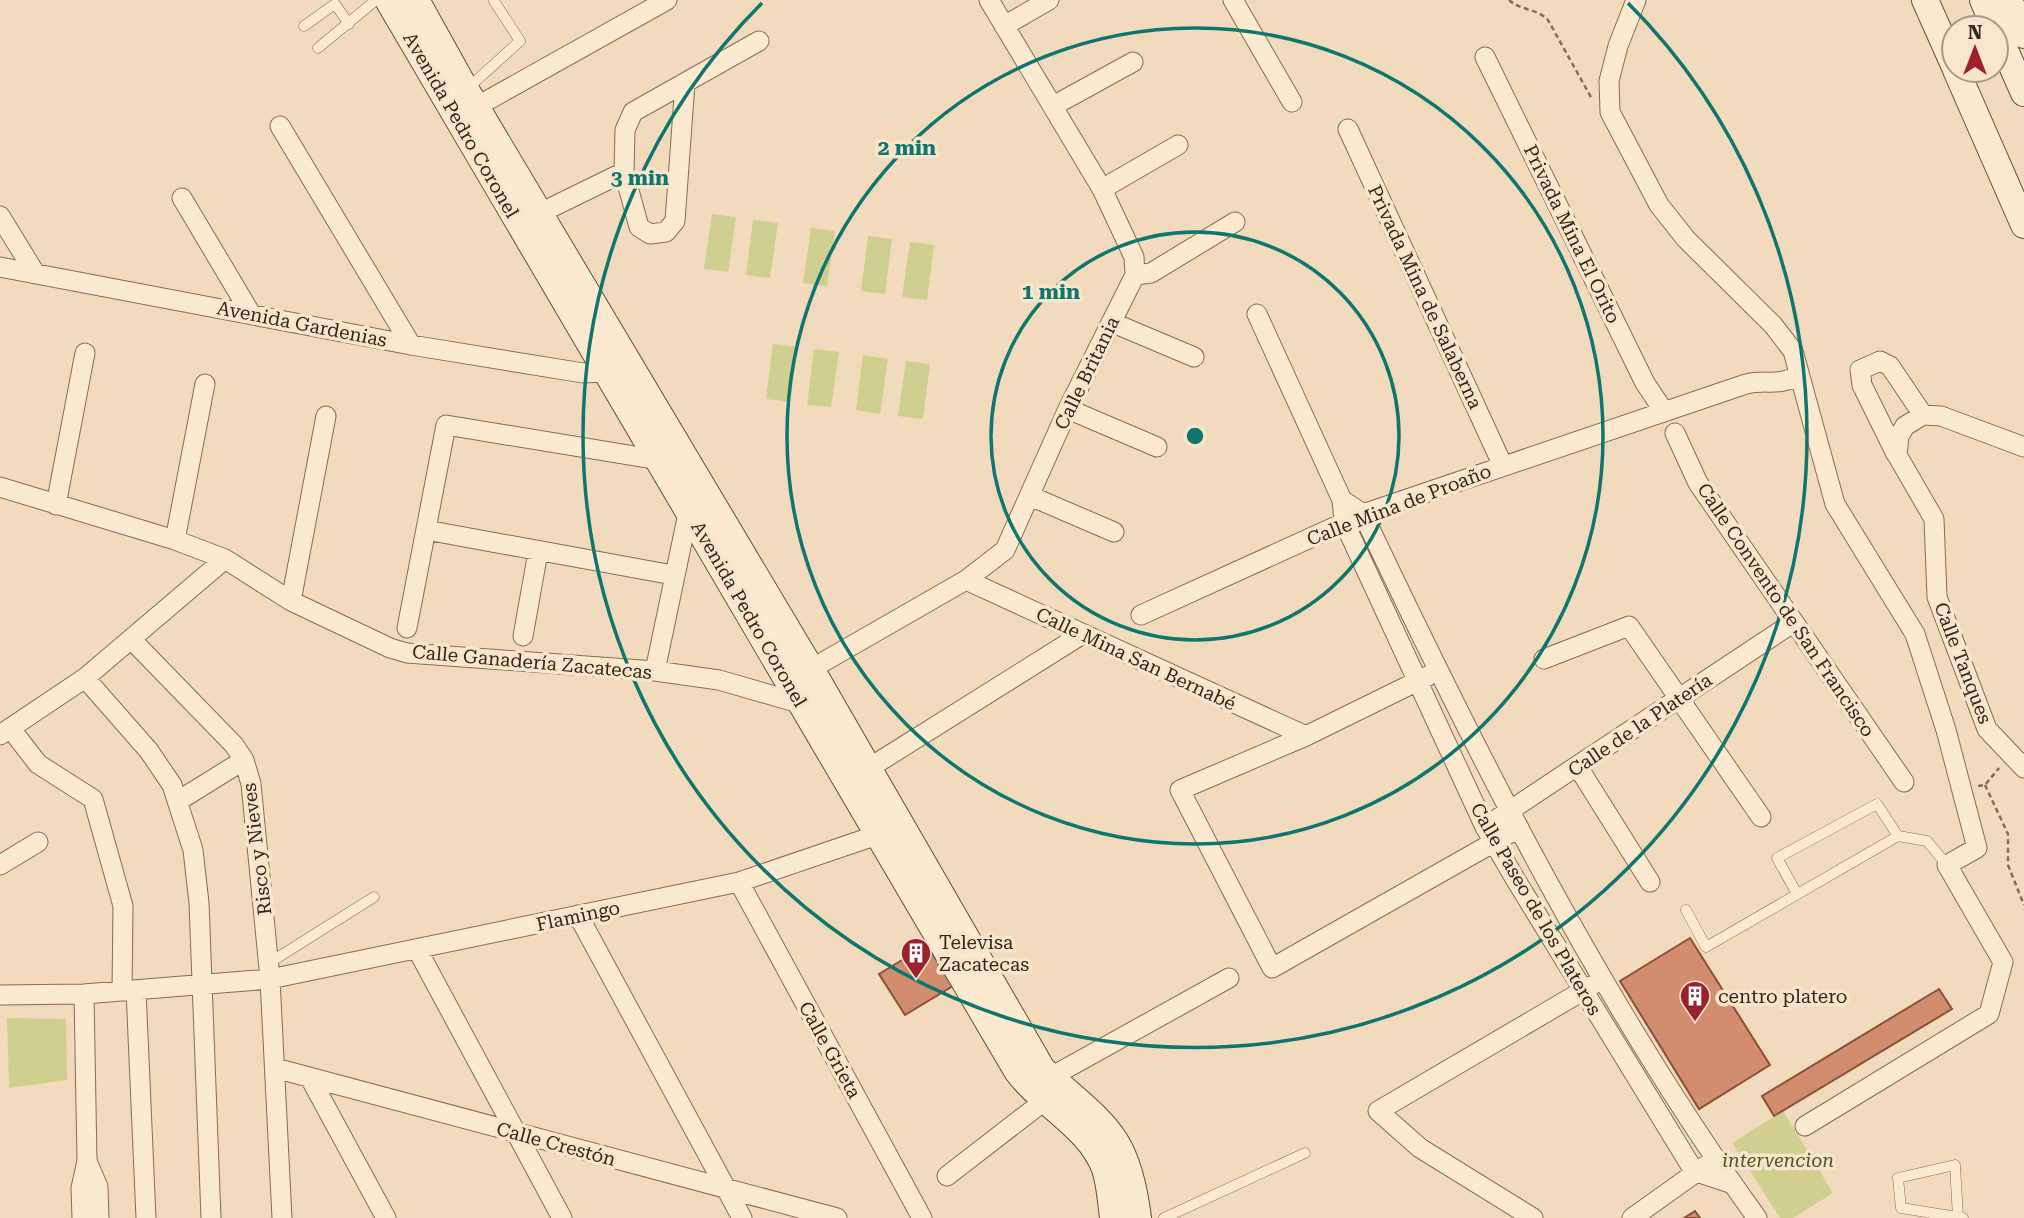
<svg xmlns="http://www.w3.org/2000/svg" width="2024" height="1218" font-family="'Roboto Serif',serif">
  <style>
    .green { fill: #cfcf90 }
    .building { fill: #d28d6f; stroke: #8b5038; stroke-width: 2 }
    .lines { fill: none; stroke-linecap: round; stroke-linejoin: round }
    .lane-casing { stroke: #8a6b54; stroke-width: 11 }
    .street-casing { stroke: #8a6b54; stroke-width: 21 }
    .secondary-casing { stroke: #6b4c38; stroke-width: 28 }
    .path { stroke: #8a6b54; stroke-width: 2.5; stroke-dasharray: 5 3.5; stroke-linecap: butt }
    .lane { stroke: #fbe9d0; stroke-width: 10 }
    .street { stroke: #fbe9d0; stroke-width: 19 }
    .secondary { stroke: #fbe9d0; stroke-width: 26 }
    .ring { fill: none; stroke: #0f766e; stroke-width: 3.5 }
    .labels { text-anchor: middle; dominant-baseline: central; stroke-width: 7; stroke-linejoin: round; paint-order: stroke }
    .street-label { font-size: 19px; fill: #38251a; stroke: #f8e6cc }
    .poi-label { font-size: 19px; fill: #38251a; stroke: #f8e6cc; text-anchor: start }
    .park-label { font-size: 19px; font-style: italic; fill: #4e561f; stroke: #f8e6cc }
    .centre { fill: #0f766e; stroke: #f8e6cc; stroke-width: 3.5 }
    .ring-label { font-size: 21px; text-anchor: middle; font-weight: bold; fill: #0f766e; stroke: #f8e6cc; stroke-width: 7; stroke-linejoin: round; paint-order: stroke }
  </style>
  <rect width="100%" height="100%" fill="#f1dbbc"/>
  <!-- green -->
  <path class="green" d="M712,214L736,217L728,272L704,269Z
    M753,220L778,223L770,278L746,275Z
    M811,228L835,231L827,286L803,283Z
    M868,236L892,239L885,294L861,291Z
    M910,242L934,245L927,300L902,297Z
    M773,344L798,347L790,402L766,399Z
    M814,349L839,352L831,407L807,405Z
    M863,355L888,359L880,414L856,410Z
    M906,361L930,364L923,419L898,416Z
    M7,1018L66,1019L67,1080L9,1088Z
    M1783,1111L1833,1193L1793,1218H1780L1732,1143Z"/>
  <!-- building -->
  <path class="building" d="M1690,938L1770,1065L1699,1109L1620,981Z
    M927,945L953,986L905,1015L879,974Z
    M1939,989L1952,1009L1774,1116L1762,1096Z
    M1695,1211L1700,1218H1684Z"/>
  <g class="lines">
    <!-- lane casing -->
    <g class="lane-casing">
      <path id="lane" d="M304,26L335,4L349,24
        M318,48L376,0
        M468,88L520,41L494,1
        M1797,894L1777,858L1877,804L1898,836
        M1686,910L1706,947L1898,836L1927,841L1947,865
        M269,963L374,897
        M1958,1217L1955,1165L1898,1178L1901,1208L1963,1218
        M1164,1218L1305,1153"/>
    </g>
    <!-- street casing -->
    <g class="street-casing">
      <path id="street" d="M1233,0L1292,102
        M1636,0L1618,46L1609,81L1610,112L1659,205L1686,239L1773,325L1793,351L1835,504L1915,634L1946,730L1977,848L1947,865L2003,962L1989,1014L1805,1126
        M1004,26L1049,0
        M1485,57L1645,383L1663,410
        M685,83L675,221L666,232L650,234L639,227L624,172L625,130L633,112L759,41
        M1053,106L1133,62
        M465,113L667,0
        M280,126L411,345
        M1348,129L1503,466
        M1102,189L1178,145
        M182,198L251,314
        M540,213L624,172
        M0,216L35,273
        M0,267L411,345L583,373L605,372
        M1135,275L1151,273L1235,222
        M1257,314L1342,500L1344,522L1485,827L1514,877L1694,1171L1733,1184
        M1111,322L1194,357
        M1068,409L1157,447
        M1675,433L1698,483L1904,782
        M2024,447L1941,416L1923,415L1905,426L1899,436L1897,455L1934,519L1937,597L1987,729L2024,768
        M1896,454L1862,385L1860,370L1880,361L1890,366L1923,415
        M0,487L175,540L225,559L291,601L390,648L407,653L655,671L719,680L802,704
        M1030,496L1114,532
        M1342,500L1363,514C1478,757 1600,1000 1757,1218
        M56,505L85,353
        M426,530L673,575
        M175,540L205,384
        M966,580L1306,736
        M291,601L326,416
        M1141,615L1363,514L1746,384C1767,379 1778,387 1799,375
        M407,628L446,425L659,460
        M523,636L538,552
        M131,639L234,745L244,760L251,784L270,979L282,1218
        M1544,659L1629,626L1761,817
        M811,669L966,580L1005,550L1068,409L1135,275L1134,257L1102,189L989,0
        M655,671L690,504
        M1428,676L1306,736L1180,790L1272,968L1519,828
        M85,678L149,751L172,785L193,850L199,903L211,1218
        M11,729L38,764L93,799L123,906L122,991
        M0,735L85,678L225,559
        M1578,767L1650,882
        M869,768L1081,635
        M178,801L244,760
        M1485,827L1794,622
        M0,865L38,842
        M739,882L922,1218
        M578,915L742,1218
        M417,949L562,1218
        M136,990L146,1218
        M0,995L84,994L270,979L739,882L880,834
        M275,1068L837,1218
        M310,1078L386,1218
        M1040,1083L1229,978
        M87,1161L98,1187L99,1218
        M947,1176L1044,1101
        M82,1218L81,1188L87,1161L84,994
        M1533,1218L1420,1148L1378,1111L1591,986
        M1632,1218L1705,1166"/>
    </g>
    <!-- secondary casing -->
    <g class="secondary-casing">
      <path id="secondary" d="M388,0L1017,1071C1042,1105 1090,1127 1105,1169C1110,1184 1111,1202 1113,1218
        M416,0L466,90L811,669L1042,1069C1102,1125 1127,1130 1138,1218
        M1925,0L1954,65
        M1983,0L1995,28
        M2009,0L2024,35
        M1996,30L2024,93
        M1956,70L2024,225"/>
    </g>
    <!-- path -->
    <path class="path" d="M1509,0C1521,11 1537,8 1548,20L1592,99
      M1985,785L2008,834V865L2024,905
      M1978,786L1985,785L1999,768"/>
    <!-- lane -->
    <use href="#lane" class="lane"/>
    <!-- street -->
    <use href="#street" class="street"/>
    <!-- secondary -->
    <use href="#secondary" class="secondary"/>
  </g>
  <!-- distance rings -->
  <g class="ring">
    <circle cx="1195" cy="436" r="204"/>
    <circle cx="1195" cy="436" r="408"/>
    <path d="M1628 3A612 612 0 1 1 762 3"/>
  </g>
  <!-- icons -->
  <defs>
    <g id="building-pin" transform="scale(1.575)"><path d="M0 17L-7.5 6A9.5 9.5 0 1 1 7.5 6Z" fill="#9d202f" stroke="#f8e6cc"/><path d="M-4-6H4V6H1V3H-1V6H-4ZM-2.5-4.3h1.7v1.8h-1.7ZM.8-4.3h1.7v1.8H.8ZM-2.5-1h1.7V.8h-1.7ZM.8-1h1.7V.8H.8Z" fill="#fff"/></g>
  </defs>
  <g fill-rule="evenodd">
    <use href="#building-pin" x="916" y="953"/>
    <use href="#building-pin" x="1695" y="996"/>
  </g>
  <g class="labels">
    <!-- street labels -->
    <g class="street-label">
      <text transform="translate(461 125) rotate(60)">Avenida Pedro Coronel</text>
      <text transform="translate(1572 234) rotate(64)">Privada Mina El Orito</text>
      <text transform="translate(1425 297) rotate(65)">Privada Mina de Salaberna</text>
      <text transform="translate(302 324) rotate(11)">Avenida Gardenias</text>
      <text transform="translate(1087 373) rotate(-64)">Calle Britania</text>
      <text transform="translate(1399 505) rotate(-21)">Calle Mina de Proaño</text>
      <text transform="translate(1786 610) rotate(56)">Calle Convento de San Francisco</text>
      <text transform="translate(749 614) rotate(60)">Avenida Pedro Coronel</text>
      <text transform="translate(1136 659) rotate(25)">Calle Mina San Bernabé</text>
      <text transform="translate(532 662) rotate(5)">Calle Ganadería Zacatecas</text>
      <text transform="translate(1963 663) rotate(69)">Calle Tanques</text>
      <text transform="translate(1640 725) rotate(-34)">Calle de la Platería</text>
      <text transform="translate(257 849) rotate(-97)">Risco y Nieves</text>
      <text transform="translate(1536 909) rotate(60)">Calle Paseo de los Plateros</text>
      <text transform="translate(578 916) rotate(-12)">Flamingo</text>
      <text transform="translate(830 1050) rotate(61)">Calle Grieta</text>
      <text transform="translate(556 1144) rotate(15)">Calle Crestón</text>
    </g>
    <!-- poi labels -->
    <g class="poi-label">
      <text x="939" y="942">Televisa<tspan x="939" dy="22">Zacatecas</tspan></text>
      <text x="1718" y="996">centro platero</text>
    </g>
    <!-- park labels -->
    <g class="park-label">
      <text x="1778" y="1160">intervencion</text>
    </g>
  </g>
  <circle cx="1195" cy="436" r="10" class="centre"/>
  <g class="ring-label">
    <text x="907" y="155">2 min</text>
    <text x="640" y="185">3 min</text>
    <text x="1051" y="299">1 min</text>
  </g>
  <!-- north arrow -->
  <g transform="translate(1975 49)"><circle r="33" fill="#f8e6cc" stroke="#ab9985" stroke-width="2"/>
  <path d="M0-5L12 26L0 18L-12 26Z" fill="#9d202f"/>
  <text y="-10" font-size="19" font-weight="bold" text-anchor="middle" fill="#38251a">N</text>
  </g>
</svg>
